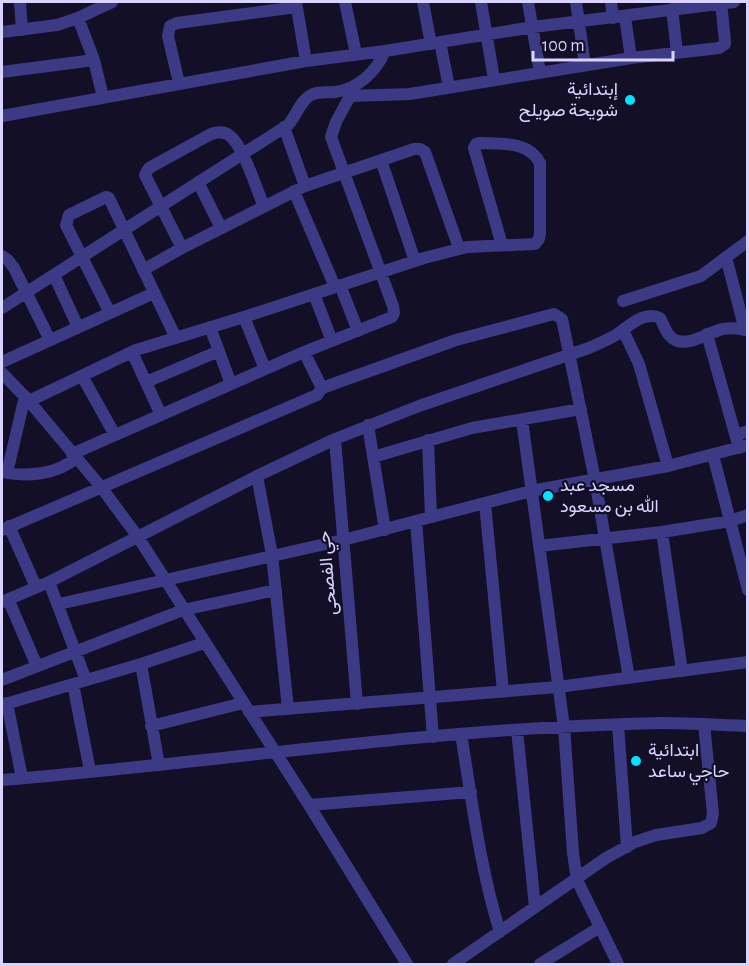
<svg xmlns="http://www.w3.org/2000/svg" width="749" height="966" font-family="'Alegreya Sans',Vazirmatn,sans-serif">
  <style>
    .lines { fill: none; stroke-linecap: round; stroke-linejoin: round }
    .minor { stroke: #3d3a85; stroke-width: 12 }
    .poi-dot { fill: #00e5ff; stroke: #130f26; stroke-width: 2 }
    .labels { text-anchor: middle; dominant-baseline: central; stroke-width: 4.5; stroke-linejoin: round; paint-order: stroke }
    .poi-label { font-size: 18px; fill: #d9d4ff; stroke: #130f26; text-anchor: start }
    .street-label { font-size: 18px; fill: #d9d4ff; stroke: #130f26 }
  </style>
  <rect width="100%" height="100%" fill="#130f26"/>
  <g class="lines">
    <!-- minor -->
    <path class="minor" d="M20,2L22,30
      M296,2L306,61
      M345,2L356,54
      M423,2L431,44
      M481,2L494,79
      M528,2L540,72
      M576,2L585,65
      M611,2L613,18
      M672,9L677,52
      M625,17L631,58
      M78,18L94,60L103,97
      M2,32L57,25L78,18L112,2
      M440,42L449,87
      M2,72L94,60
      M179,83L168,36L170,26L177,23L297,7
      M350,96L410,94L631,58L719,48L725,44V41L721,3
      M2,116L306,61L385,51L533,27L734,2
      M284,127L305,186
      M381,160L415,261
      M198,182L221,228
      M294,191L335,287
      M182,248L145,175L149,168L211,134C217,132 223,131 229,135C243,145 257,190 264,207
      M2,256L8,260L14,268L50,340
      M726,257L745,330
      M143,270L182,248L305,186L414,149H420L425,152L459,248
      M54,275L78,327
      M340,285L358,331
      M314,294L332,341
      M623,301L701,276L748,241
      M2,308L288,125C296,116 301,100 311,95C319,91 327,93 335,92C358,89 376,72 385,51
      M110,313L66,225L69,215L106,197L109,198L175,336
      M244,317L265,369
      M210,327L231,384
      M623,330L639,364L668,466
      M707,334L739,448
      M132,352L161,415
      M304,352L322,388
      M2,362L154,293
      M2,373L29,401L101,487L138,537L309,805L407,964
      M82,376L115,435
      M146,382L219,351
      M29,401L136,350L244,317L424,258L467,247L535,244L539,239L540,233V163C529,141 502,144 481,143L476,144L474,148L502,245
      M522,420L564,727L573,853L577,880L618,964
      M368,425L385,530
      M736,435L748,431
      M335,439L357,704
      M428,440L431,517
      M72,454L304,352L392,317L394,313L393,306L331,137L336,122L356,85
      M713,455L748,590
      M373,457L472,428L581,409
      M2,472C26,477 57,475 76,458
      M7,473L25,396
      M257,476L272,555L288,709
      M485,503L503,691
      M416,521L433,737
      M9,526L36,587
      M2,530L317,395L322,388L456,340L554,314L562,319L595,480L629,678
      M662,532L682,671
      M539,546L662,532L730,521L748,515
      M49,582L86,680
      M8,599L37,666
      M2,602L49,582L257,476L335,439L419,406L589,348C598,344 607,340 616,335C628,327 644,310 660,318C663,323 665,330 669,335C683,352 707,332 723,329C732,327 739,329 748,330
      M59,604L343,540L531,491L668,466L748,445
      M141,664L159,765
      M2,680L183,610L276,590
      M73,684L90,771
      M7,703L22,778
      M2,705L141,664L204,643
      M249,712L558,687L748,662
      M618,725L627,847
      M151,726L243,703
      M517,730L535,907
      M461,734C472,801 480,868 500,932
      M2,780C221,762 440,727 661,723C690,723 719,725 748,726
      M309,805L471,792
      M453,964L606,858L635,842L656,835L702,828L711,823L713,814L704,724
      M540,964L600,927"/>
  </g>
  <!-- markers -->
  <g class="poi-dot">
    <circle cx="630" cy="100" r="6"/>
    <circle cx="548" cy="496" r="6"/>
    <circle cx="636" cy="761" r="6"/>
  </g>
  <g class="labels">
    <!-- poi labels -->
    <g class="poi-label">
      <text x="618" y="90" text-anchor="end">إبتدائية<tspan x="618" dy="21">شويحة صويلح</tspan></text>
      <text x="560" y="486">مسجد عبد<tspan x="560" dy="21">الله بن مسعود</tspan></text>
      <text x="648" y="751">ابتدائية<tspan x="648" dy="21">حاجي ساعد</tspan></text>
    </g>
    <!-- street labels -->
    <g class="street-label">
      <text transform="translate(328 573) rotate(-95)">حي الفصحى</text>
    </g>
  </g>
  <!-- border -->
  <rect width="749" height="966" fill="none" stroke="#d9d4ff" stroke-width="6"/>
  <!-- scale -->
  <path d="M533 51v9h140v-9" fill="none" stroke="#d9d4ff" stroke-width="3"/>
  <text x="542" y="51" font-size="18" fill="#d9d4ff" stroke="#130f26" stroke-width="4.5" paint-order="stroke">100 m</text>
</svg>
